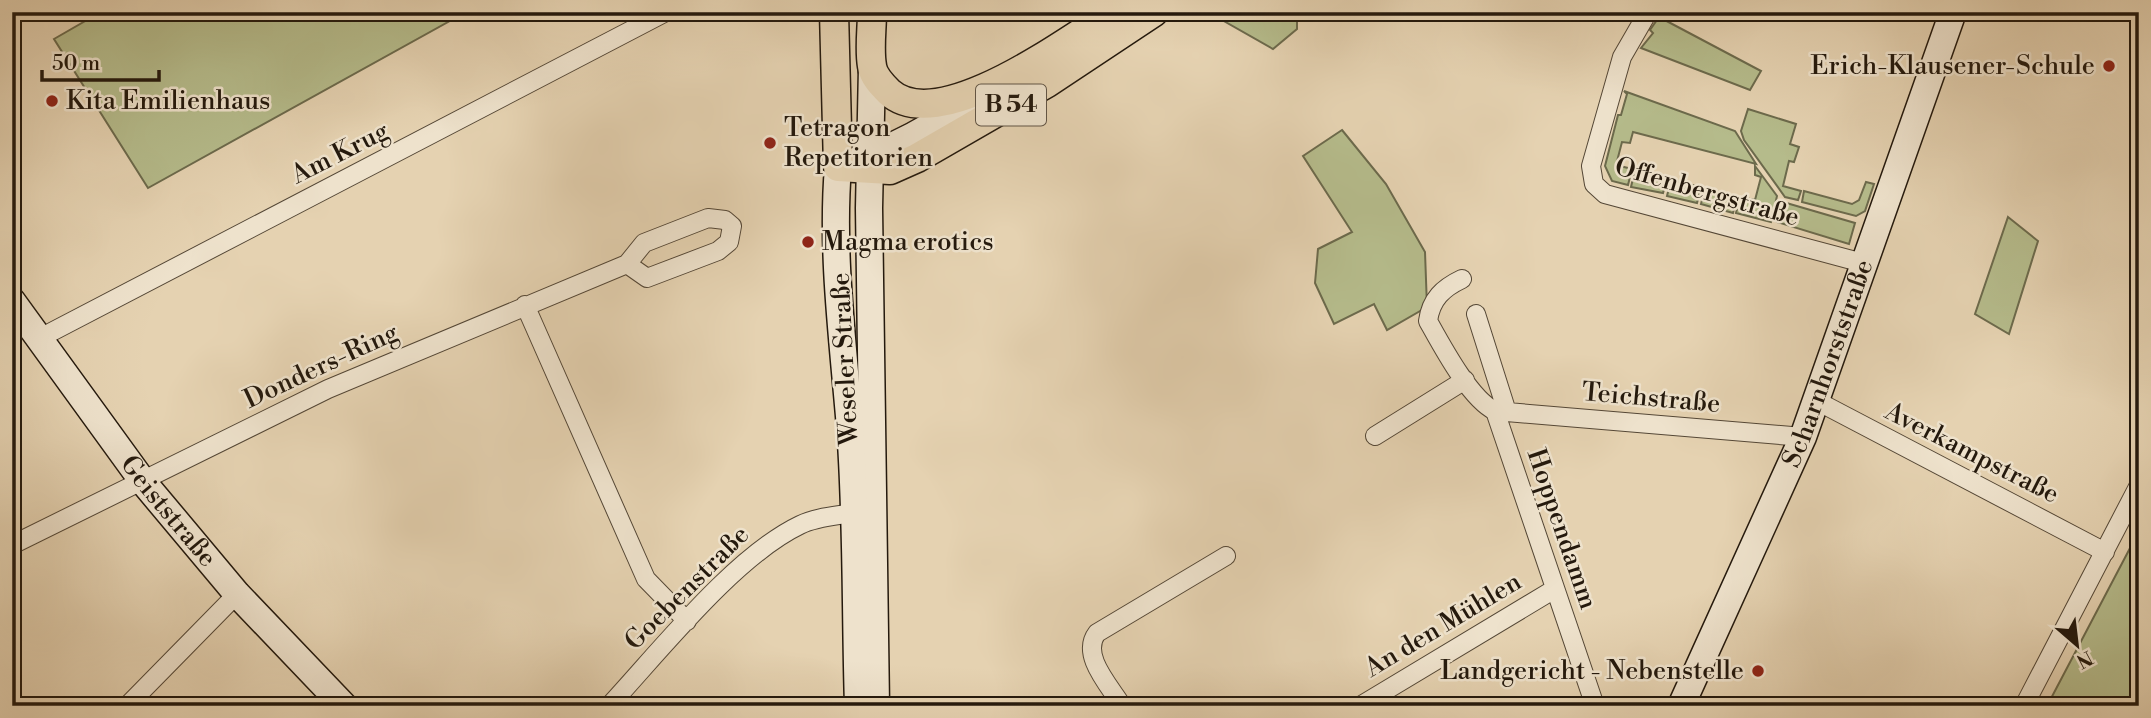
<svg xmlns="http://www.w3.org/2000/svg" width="2151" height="718" font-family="'Libre Bodoni',serif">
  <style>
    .green { fill: #b5bb8b; stroke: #6c6a4c; stroke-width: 2 }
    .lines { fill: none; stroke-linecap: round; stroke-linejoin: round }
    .street-casing { stroke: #544736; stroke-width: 20 }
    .secondary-casing { stroke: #24190d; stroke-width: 29 }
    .primary-casing { stroke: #24190d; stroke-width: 31 }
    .street { stroke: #eee2cc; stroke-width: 18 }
    .secondary { stroke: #eee2cc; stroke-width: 26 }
    .primary { stroke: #e5d2b1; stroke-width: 28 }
    .poi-dot { fill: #8f2418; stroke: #eee2cc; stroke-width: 2.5 }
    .labels { text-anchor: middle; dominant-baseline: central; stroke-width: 5; stroke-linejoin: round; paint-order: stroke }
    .shield { fill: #eee2cc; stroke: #615546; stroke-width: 2 }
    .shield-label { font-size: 24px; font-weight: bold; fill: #24190d }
    .poi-label { font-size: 26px; fill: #24190d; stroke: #eee2cc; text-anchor: start }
    .street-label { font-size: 26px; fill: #24190d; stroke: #eee2cc }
  </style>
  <rect width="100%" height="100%" fill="#e5d2b1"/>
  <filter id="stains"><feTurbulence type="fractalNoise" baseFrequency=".00286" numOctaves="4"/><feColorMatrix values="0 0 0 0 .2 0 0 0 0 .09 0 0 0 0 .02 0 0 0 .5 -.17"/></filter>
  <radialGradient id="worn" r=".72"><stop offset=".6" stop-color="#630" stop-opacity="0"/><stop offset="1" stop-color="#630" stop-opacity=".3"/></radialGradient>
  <!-- green -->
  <path class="green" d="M101,12H466L148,188L54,39Z
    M1208,12H1297V29L1273,49Z
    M1659,17L1761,71L1750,90L1641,48L1653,33L1650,30Z
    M1624,91L1735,131L1756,164L1633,132L1630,143L1622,142L1616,165L1632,169L1628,185L1612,181L1605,166L1618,115H1621L1627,94Z
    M1748,109L1796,124L1790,144L1799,147L1794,162L1789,161L1783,186L1801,191L1798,200L1785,197L1744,140L1741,131Z
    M1342,130L1386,184L1425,252L1427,307L1387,330L1374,304L1334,324L1315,283L1318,249L1352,232L1303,156Z
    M1755,166L1777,196L1771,222L1736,213L1740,197L1755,200L1761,177L1755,175Z
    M1635,170L1667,178L1663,193L1631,187Z
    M1671,180L1701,187L1697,203L1667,196Z
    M1866,182L1874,184L1865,211L1856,216L1802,202L1804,191L1852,204L1859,200Z
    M1705,188L1737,197L1733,213L1701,204Z
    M1783,202L1855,223L1849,244L1777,222Z
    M2008,217L2038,241L2009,334L1975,314Z
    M2139,531V695L2132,706H2047Z"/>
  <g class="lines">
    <!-- street casing -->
    <g class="street-casing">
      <path id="street" d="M1648,12L1622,57L1591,166L1594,184L1605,194L1863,263
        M708,218L725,220L732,226L729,242L718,251L647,278L627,264L644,243Z
        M1462,279C1443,288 1431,299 1428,321C1442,346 1470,399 1495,411L1595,706
        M525,305L646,579L687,621
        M1476,314L1507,412
        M38,339L666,12
        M1815,400L2105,552
        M1495,411L1803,437
        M1375,436L1465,380
        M12,545L328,389L627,264
        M127,706L237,594
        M609,706C660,651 735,556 800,525C816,517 836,516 853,513
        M1122,706C1110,686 1080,655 1097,633L1226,556
        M1360,706L1553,590
        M2024,706L2139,485"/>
    </g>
    <!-- secondary casing -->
    <g class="secondary-casing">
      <g id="secondary">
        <path d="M872,67L869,208L876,706"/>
        <path id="s1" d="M12,301L144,483L237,594L344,706"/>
        <path d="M858,706C855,613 857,520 850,428C843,342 831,253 838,167C891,150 936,127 980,92"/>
        <path id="s2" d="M1681,706L1803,437L1953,12"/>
      </g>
    </g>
    <!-- primary casing -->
    <g class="primary-casing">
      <path id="primary" d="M834,12L838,167L890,170L917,158L1047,83L1154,12
        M872,12C872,29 869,49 872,66C873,76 882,85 889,92C939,137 1066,41 1113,12"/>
    </g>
    <!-- street -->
    <use href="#street" class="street"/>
    <!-- secondary -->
    <use href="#secondary" class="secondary"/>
    <!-- primary -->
    <use href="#primary" class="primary"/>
  </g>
  <!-- markers -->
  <g class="poi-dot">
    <circle cx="2109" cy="66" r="7"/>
    <circle cx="52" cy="101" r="7"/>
    <circle cx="770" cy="143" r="7"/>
    <circle cx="808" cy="242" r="7"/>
    <circle cx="1758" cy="671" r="7"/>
  </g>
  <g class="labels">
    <!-- shield labels -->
    <rect class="shield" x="976" y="84.5" width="70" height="41" rx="5"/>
    <g class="shield-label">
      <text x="1011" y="105">B 54</text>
    </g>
    <!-- poi labels -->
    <g class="poi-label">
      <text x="2095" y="66" text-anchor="end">Erich-Klausener-Schule</text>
      <text x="66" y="101">Kita Emilienhaus</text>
      <text x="784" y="128">Tetragon<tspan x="784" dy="30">Repetitorien</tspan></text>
      <text x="822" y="242">Magma erotics</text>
      <text x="1744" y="671" text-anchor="end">Landgericht - Nebenstelle</text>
    </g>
    <!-- street labels -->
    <g class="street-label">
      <text transform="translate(340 153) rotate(-27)">Am Krug</text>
      <text transform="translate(1707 192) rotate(16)">Offenbergstraße</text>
      <text transform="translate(845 359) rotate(-93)">Weseler Straße</text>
      <text stroke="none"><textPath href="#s2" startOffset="373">Scharnhorststraße</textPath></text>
      <text transform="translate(321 366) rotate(-25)">Donders-Ring</text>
      <text transform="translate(1651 398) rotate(5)">Teichstraße</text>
      <text transform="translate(1972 453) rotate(27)">Averkampstraße</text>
      <text stroke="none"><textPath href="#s1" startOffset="262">Geiststraße</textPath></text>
      <text transform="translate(1562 529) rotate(71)">Hoppendamm</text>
      <text transform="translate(687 588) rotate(-45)">Goebenstraße</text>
      <text transform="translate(1443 625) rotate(-31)">An den Mühlen</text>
    </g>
  </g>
  <!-- margin -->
  <rect width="2151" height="718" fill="none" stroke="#e5d2b1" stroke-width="42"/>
  <rect x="14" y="14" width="2123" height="690" fill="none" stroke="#24190d" stroke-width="3.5"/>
  <rect x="21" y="21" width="2109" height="676" fill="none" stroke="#24190d" stroke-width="2"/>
  <!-- north arrow -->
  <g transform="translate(2077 645) rotate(152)" stroke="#eee2cc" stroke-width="5" paint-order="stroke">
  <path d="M0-5L12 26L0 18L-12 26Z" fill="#24190d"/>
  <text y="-10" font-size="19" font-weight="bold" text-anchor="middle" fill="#24190d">N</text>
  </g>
  <!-- scale -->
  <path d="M42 70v10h117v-10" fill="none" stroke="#24190d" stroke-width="3.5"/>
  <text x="52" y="70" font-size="21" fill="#24190d" stroke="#eee2cc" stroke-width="5" paint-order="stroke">50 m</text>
  <rect width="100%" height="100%" filter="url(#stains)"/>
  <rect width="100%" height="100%" fill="url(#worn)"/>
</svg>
